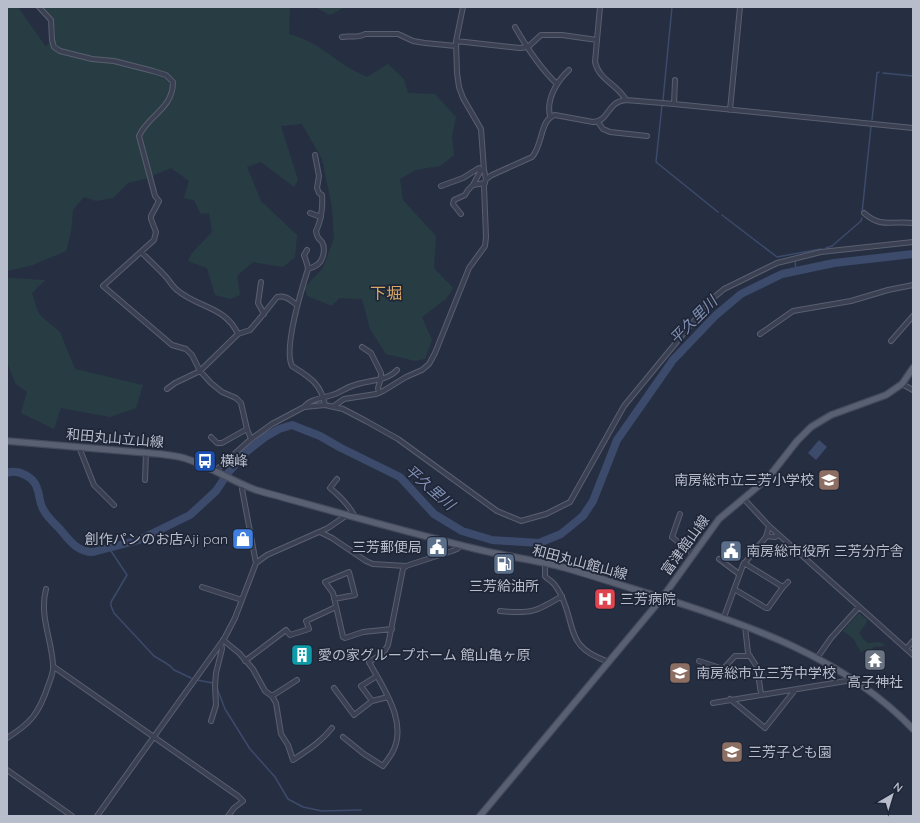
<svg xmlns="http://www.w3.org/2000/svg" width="920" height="823" font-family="Quicksand,'Noto Sans JP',sans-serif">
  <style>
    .green { fill: #283d43 }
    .water { fill: #3c4a6b }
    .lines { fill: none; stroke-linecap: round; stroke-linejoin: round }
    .stream { stroke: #3c4a6b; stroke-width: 1.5 }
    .river { stroke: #3c4a6b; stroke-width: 8 }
    .minor-casing { stroke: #595f6f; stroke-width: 6 }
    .major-casing { stroke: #444a5b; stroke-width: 8 }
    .minor { stroke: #3b4152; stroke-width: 4 }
    .major { stroke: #596072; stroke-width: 5.5 }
    .labels { text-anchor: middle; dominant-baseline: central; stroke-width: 3.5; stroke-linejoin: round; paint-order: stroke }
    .street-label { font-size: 14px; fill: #b8bdcc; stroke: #1f2637 }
    .poi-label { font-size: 14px; fill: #b8bdcc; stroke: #1f2637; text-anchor: start }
    .water-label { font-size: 15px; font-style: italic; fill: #7f8eb3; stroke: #1f2637 }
    .quarter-label { font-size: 16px; fill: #d7a768; stroke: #1f2637 }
  </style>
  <rect width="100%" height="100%" fill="#262f42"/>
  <!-- green -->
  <path class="green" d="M7,7H18L46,47L55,34L53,18L42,7H290L289,34C313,41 323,50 343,64C350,69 359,73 367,77L388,64L404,79L408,93L435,94L456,117L452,136L454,155L440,166L415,170L400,179L403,200L436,236L434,268L453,288L446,299L422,317L432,340L425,359L415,361L386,354L370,329L362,299L339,298L332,306L307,296L305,287L323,268L334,238L332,207L322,159L302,124L281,126L298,180L294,187L261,162L247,167L261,201L297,235L295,257L283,267L253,262L237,276L240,295L230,299L215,295L207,268L188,261L192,253L212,232L209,213L201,214L194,200L184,198L189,181L171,168L145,179L128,183L113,198L96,201L84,197L73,210L71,232L66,251L30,266L7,271Z
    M315,7H345L330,15Z
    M7,278L45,280L32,293L38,312L42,317L60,332L75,369L143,385L136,408L110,417L61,408L54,429L21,413L27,392L15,383L7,361Z
    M859,613L867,620V622L859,633L863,639L868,643L879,642L886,645C882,647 878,646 873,647L872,650L873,653L870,657L867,656L869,649L861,652L853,638L843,631Z"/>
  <!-- water -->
  <path class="water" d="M819,440L827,447L816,460L808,453Z"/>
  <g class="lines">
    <!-- stream -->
    <path class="stream" d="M883,73L913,76
      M663,100L672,7
      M662,105L656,162L718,212
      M872,120L877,73L879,72
      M862,213L871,126
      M722,215L777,257L821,249
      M826,248L832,246L861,221L862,218
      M795,260L796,271
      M109,548L127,575L111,602V606L114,613L154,656L169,665L174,670L191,678
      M197,680L213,683
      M217,688L225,709L250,749L275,777L288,799L303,807L322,811L361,810"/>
    <!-- river -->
    <path class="river" d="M7,473C18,469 34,477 37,488C40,495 39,502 43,509C47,517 53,522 59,528C68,539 77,552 93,552L139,540L190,515L216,491L228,473L246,452L265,437L279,429L292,425L320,436L341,448L400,477L434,514L462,531L492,540L539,543L561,534L583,516L593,501L617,440L673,360L715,316L741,294L782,274L834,263L913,254"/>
    <!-- minor casing -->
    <g class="minor-casing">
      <path id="minor" d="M39,7L51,20L52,40L54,47L60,51L92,59L114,61L153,71L166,75L173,82C173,109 148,115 139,136L155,196L159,201L151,216V219L156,232L154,240L103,286L172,345L186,349L192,355L200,371L211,383L222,392L236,398L241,403L247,429L251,439
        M463,7L456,41L457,73L459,87L463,98L481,129L484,170L486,179
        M600,7L595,62C599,80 617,84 626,100
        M515,27C527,48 540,68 557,84
        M342,37C350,35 357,39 365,34H398L413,41L425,43L456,46
        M456,41L520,48L528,47L541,35H562L597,40
        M674,104L675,80
        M730,110L740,7
        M550,116C546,99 557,81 569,70
        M598,122L603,129L610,132L647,136
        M315,155L319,176L317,188L319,193L322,195C323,206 321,221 316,231C317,237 318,238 322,242C326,249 323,261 317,265C314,267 311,268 308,269C302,288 283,348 292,366C309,377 321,383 325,405
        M441,186L463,178L479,168L481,170L473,185
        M310,213L321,217
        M864,213C882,229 892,220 913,223
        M461,214L453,204L454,200L465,195L468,190L473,185L485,183
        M307,250L304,255L307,264L308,269
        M141,252C150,261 159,269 167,278C170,282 173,287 177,290C198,308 225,306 238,334
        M261,282L258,303L264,314
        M760,334L793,311L851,301L888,290L913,285
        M891,341L913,316
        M362,347L371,353L381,373V378L378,388L379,393
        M902,384L913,390
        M167,389L175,383L200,371L238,334L250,330L261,317L277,297C286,295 290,300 297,305
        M334,406L344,399L376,394L383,391L406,377L422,370L429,364L435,353L469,268L485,246L486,237L484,186L486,179L492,175L532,157C543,145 540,119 555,115L593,122C610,121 606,102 626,100L674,104L913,128
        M304,407C310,399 323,398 332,395C340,393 345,388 352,386C366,380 386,382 397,370
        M211,437L217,443H222L247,429
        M79,447L94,485L114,505
        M214,471L221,466L251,439L272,424L304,407L325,405L343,409L366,421L398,439L497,511L521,521L546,514L570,502L624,406L712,299L724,289L777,263L821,252L913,242
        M337,479L330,488C341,497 349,505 355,517
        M145,480L146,453
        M744,499L769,526L913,655
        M680,514L672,537L693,554
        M320,532L332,538L366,561L373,564L406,566
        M766,536L775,537L778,535
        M719,559L739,574
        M256,563L267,555L328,528L347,515
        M744,563L783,587
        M545,564V576C547,579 549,579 552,582C556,585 558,590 561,595C577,629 565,647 609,662
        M202,587L242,600
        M734,589L766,608H768L783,587L788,582
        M334,599L355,595L349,572L325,582L333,593L343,637L345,638L363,632L392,629
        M500,611C531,614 536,612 562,596
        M724,617L743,565L766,537L769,526
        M745,626L748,653L757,667L761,694
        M223,640L239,653L253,669L265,691L272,696L276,703L281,734L288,745L293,760C308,750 321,742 332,728
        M906,649L913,641
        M817,658L831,638L859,607
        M245,661L286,630L290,635L309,629L306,621L336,607
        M699,661L723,669L735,656H750
        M54,667L238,796L243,801L234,808L228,816
        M334,688L354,715L372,701L388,697
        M272,696L297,680
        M730,699L765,728L795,690
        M372,701L361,686L377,676
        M713,703L852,680
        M211,721L216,705L215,686L216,673L222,649L221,643
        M343,737L364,754L383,766C386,762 389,758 392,753C409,723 383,688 369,662C377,657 384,654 388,645L403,569L406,566L452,551L457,549L462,545
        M7,738C31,723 39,713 48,686C50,680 54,672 53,665C52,640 39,616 46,589
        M7,770L72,816
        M97,816L224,639L235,618L256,563L242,489L244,486"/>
    </g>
    <!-- major casing -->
    <g class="major-casing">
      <path id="major" d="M7,441L160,454C168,455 177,456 184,458C210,466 231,481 256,490C329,510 402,531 476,549C504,556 534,560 562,567C594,576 626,587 657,596C749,625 845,658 913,729
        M480,816L662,598L719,519L768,478L797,441L811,427L831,415L886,395L902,384L913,368"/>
    </g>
    <!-- minor -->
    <use href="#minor" class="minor"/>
    <!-- major -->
    <use href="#major" class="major"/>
  </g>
  <!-- icons -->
  <defs>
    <g id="bus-square" transform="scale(1.15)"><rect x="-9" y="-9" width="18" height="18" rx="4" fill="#1a4fb4" stroke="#1f2637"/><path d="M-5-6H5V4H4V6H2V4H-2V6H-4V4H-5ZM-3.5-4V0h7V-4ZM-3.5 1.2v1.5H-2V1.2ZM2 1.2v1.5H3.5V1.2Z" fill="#fff"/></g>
    <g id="school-square" transform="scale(1.15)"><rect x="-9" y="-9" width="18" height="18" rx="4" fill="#8d6e63" stroke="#1f2637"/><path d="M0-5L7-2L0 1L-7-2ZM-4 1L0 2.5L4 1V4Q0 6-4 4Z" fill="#fff"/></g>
    <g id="shop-square" transform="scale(1.15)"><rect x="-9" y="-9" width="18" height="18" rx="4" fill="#3f7fe0" stroke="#1f2637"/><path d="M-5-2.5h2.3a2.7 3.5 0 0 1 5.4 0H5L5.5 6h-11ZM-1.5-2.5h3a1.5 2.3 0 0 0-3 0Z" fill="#fff"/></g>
    <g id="civic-square" transform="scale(1.15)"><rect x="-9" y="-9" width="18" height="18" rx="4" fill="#5c6f8a" stroke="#1f2637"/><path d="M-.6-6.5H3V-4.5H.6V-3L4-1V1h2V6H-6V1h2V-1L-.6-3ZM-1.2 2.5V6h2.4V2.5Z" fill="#fff"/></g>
    <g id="fuel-square" transform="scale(1.15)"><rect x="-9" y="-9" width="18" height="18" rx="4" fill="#5c6f8a" stroke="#1f2637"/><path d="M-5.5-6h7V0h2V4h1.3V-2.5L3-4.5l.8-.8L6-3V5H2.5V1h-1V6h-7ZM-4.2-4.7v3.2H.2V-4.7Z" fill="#fff"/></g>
    <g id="hospital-square" transform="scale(1.15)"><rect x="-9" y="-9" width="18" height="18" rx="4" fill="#e0444e" stroke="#1f2637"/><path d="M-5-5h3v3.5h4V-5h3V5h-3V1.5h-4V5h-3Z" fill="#fff"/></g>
    <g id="building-square" transform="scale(1.15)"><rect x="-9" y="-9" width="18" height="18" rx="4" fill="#0f9aa8" stroke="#1f2637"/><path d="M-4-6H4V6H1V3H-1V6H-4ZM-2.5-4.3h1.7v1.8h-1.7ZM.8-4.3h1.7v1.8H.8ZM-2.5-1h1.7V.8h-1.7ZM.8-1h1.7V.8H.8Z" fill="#fff"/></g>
    <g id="temple-square" transform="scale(1.15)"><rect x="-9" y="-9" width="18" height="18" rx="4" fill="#6b7280" stroke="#1f2637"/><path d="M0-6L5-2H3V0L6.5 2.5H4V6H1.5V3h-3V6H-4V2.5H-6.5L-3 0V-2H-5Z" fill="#fff"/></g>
  </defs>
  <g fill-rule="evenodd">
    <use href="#bus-square" x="205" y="461"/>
    <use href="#school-square" x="829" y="480"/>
    <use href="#shop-square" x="243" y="539"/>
    <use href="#civic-square" x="437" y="547"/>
    <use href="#civic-square" x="731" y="551"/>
    <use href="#fuel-square" x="504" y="564"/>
    <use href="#hospital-square" x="605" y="599"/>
    <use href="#building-square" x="302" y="655"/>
    <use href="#temple-square" x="875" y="660"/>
    <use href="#school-square" x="680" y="673"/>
    <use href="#school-square" x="732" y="752"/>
  </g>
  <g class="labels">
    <!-- street labels -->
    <g class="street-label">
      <text transform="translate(115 438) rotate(5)">和田丸山立山線</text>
      <text transform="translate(685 545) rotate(-54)">富津館山線</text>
      <text transform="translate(580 562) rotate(15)">和田丸山館山線</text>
    </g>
    <!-- poi labels -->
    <g class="poi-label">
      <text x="220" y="461">横峰</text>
      <text x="814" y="480" text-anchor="end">南房総市立三芳小学校</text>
      <text x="228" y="539" text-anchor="end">創作パンのお店Aji pan</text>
      <text x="422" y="547" text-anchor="end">三芳郵便局</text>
      <text x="746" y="551">南房総市役所 三芳分庁舎</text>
      <text x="504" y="586" text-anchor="middle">三芳給油所</text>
      <text x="620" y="599">三芳病院</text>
      <text x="318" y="655">愛の家グループホーム 館山亀ヶ原</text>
      <text x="696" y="673">南房総市立三芳中学校</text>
      <text x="875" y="682" text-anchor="middle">高子神社</text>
      <text x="748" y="752">三芳子ども園</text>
    </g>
    <!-- water labels -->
    <g class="water-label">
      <text transform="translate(693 320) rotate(-45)">平久里川</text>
      <text transform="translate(430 487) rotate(41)">平久里川</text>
    </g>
    <!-- quarter labels -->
    <g class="quarter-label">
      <text x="386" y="293">下堀</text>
    </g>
  </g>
  <!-- border -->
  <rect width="920" height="823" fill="none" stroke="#b8bdcc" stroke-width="16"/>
  <!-- north arrow -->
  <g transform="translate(892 795) rotate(38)" stroke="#1f2637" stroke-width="3" paint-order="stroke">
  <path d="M0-3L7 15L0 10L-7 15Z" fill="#b8bdcc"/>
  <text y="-6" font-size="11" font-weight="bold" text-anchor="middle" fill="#b8bdcc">N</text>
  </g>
</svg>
